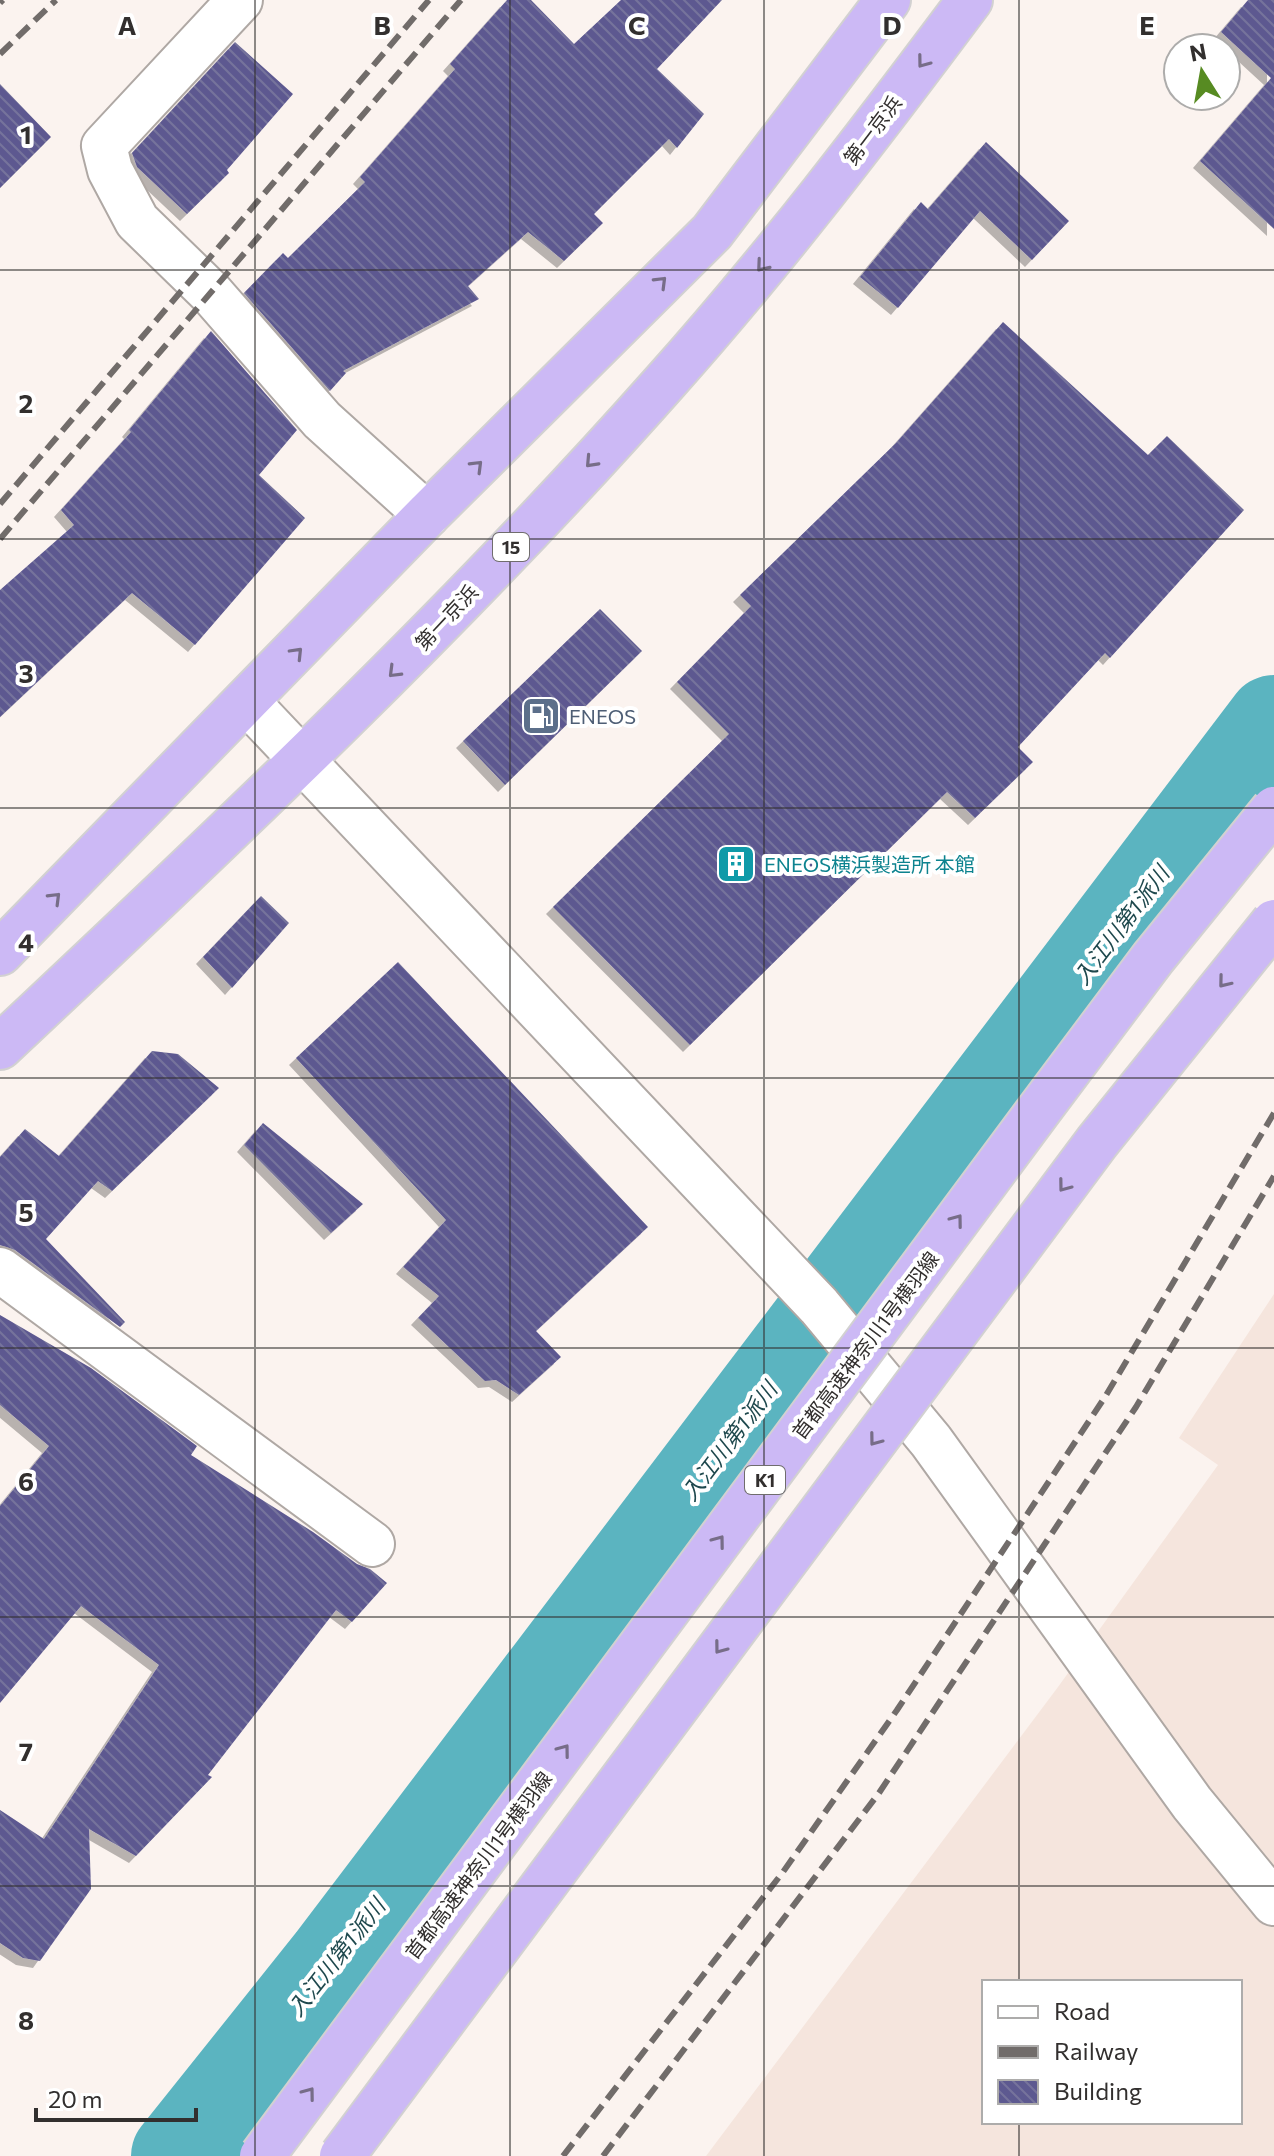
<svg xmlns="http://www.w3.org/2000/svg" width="1274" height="2156" font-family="Commissioner,'Noto Sans JP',sans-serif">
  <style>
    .built { fill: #f5e5dd; fill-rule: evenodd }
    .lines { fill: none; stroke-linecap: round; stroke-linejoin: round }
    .river { stroke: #5bb4c0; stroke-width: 96 }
    .building { fill: url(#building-back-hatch); filter: url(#shadow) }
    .minor-casing { stroke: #afa8a4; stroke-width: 48 }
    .highway-casing { stroke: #d2d1d1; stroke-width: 48 }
    .minor { stroke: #fff; stroke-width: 44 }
    .highway { stroke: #ccb9f5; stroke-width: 44 }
    .rail { stroke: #716c6a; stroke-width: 6; stroke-dasharray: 16 8; stroke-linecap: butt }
    .highway-bridge-casing { stroke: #d2d1d1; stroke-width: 48; stroke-linecap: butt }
    .highway-bridge { stroke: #ccb9f5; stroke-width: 44 }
    .oneway { stroke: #776d88 }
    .grid { fill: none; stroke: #322f2e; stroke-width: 2; stroke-opacity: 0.55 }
    .labels { text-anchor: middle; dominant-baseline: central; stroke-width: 8; stroke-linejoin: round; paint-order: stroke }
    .shield { fill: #fff; stroke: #706d6d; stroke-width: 2 }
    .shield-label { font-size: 18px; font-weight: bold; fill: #322f2e }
    .street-label { font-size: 20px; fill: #322f2e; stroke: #fff }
    .service-label { font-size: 20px; fill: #4e5e75; stroke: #fff; text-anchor: start }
    .culture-label { font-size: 20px; fill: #0d838f; stroke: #fff; text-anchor: start }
    .water-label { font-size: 22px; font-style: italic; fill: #1e484d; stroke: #fff }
    .grid-label { font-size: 26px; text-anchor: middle; font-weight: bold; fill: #322f2e; stroke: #fff; stroke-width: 8; stroke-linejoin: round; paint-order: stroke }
  </style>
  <defs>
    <pattern id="building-back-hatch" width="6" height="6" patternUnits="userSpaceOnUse" patternTransform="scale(2)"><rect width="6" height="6" fill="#5d5990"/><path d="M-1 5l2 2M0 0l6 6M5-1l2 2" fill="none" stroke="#76739c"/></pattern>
    <filter id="shadow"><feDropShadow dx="-7" dy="7" stdDeviation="0" flood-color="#0004"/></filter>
  </defs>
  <rect width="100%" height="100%" fill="#fbf3ef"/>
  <!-- built -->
  <path class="built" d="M1274,1294V2156H706L1058,1687L1218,1465L1179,1438ZM984,1982H1240V2122H984Z"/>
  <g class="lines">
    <!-- river -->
    <path class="river" d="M179,2156L334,1962L1274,723"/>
  </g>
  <!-- building -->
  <path class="building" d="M507,0H531L574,44L621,0H722L657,69L704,114L677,148L669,139L594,214L603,223L564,261L528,232L468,286L479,299L343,371L346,373L330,391L244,293L283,253L288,258L365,182L360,177L455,69L450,64Z
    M1248,0H1274V229L1200,161L1271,78L1221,32Z
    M235,42L293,94L227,170L229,173L187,214L137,167L132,153Z
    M0,84L51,137L0,188Z
    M986,142L1069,221L1032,260L980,211L898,308L860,277L921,202L928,209Z
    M1003,322L1148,455L1167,436L1244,510L1110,658L1105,653L1018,747L1033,762L975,818L947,792L690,1045L553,907L729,734L677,682L751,606L740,595L896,443Z
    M211,331L297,430L259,475L305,518L195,645L132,593L0,717V590L74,525L61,510L131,432L129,430Z
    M600,609L642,651L505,785L463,741Z
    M261,896L289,923L232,988L203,957Z
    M398,962L648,1227L536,1331L561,1357L519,1395L496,1380L485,1381L418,1318L439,1296L403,1267L446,1220L296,1058Z
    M152,1051L178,1054L219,1088L112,1191L98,1181L46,1239L125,1322L120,1327L15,1250L0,1245V1157L25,1129L59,1156Z
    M263,1123L363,1204L331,1233L244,1145Z
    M0,1315L91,1368L197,1446L191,1455L313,1532L357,1564L370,1569L387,1583L352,1622L336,1610L208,1775L212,1777L136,1856L89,1829L91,1889L40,1961L23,1958L0,1943V1810L44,1839L159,1665L81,1606L0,1703V1506L49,1446L0,1405Z"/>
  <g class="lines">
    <!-- minor casing -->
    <g class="minor-casing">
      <path id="minor" d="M240,0L104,146L110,170L137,221L211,293L322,420L427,515
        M248,703L819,1306L931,1441L1192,1803L1274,1903
        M0,1270L372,1544"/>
    </g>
    <!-- highway casing -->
    <g class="highway-casing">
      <path id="highway" d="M0,953L427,515L712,232L888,0
        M0,1047C229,832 457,617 665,382C774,260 873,130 970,0"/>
    </g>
    <!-- minor -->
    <use href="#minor" class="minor"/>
    <!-- highway -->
    <use href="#highway" class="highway"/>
    <!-- rail -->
    <path class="rail" d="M0,3L3,0
      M0,54L56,0
      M0,504L429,0
      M0,539L461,0
      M563,2156L783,1872L897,1710L1105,1397L1274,1113
      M603,2156L879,1793L1136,1407L1274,1176"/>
    <!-- highway-bridge casing -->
    <g class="highway-bridge-casing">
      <path id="highway-bridge" d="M262,2156L1039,1110L1153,958L1274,809
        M342,2156L1097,1142L1274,922"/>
    </g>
    <!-- highway-bridge -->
    <use href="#highway-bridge" class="highway-bridge"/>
  </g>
  <!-- one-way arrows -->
  <defs><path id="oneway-chevron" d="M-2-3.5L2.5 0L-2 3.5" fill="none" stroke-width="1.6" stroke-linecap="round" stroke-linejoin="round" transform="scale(2)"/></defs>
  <g class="oneway">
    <use href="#oneway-chevron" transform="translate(923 62) rotate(127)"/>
    <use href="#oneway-chevron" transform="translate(762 266) rotate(130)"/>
    <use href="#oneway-chevron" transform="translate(661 282) rotate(-45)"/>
    <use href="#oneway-chevron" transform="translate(591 462) rotate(133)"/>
    <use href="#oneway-chevron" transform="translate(477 466) rotate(-45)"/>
    <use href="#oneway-chevron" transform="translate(297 653) rotate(-46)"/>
    <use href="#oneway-chevron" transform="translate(394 672) rotate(135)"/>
    <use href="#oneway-chevron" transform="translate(55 898) rotate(-45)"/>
    <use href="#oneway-chevron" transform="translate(1224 982) rotate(129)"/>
    <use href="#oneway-chevron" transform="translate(1064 1186) rotate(127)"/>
    <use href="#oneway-chevron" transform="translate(957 1220) rotate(-53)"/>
    <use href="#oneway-chevron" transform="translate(875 1440) rotate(127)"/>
    <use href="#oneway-chevron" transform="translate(719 1541) rotate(-53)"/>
    <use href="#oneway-chevron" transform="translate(720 1648) rotate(127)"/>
    <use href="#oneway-chevron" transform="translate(564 1750) rotate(-53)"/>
    <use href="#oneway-chevron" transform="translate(309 2093) rotate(-53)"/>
  </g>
  <!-- grid -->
  <path class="grid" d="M255,0V2156M510,0V2156M764,0V2156M1019,0V1982M0,270H1274M0,539H1274M0,808H1274M0,1078H1274M0,1348H1274M0,1617H1274M0,1886H1274M1019,2122V2156"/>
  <!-- icons -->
  <defs>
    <g id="fuel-square" transform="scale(2)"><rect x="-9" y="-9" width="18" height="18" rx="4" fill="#5c6f8a" stroke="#fff"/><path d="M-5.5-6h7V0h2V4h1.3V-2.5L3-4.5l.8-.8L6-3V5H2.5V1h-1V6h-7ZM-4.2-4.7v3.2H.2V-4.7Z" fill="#fff"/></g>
    <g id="building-square" transform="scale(2)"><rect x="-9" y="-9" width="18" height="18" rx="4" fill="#0f9aa8" stroke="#fff"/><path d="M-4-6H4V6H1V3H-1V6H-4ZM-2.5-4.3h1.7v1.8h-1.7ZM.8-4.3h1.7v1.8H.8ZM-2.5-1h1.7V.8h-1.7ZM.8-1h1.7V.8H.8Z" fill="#fff"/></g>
  </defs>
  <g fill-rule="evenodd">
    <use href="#fuel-square" x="541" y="716"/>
    <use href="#building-square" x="736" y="864"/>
  </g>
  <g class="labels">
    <!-- shield labels -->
    <g class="shield">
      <rect x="493" y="533" width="36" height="28" rx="6"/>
      <rect x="745" y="1466" width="40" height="28" rx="6"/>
    </g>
    <g class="shield-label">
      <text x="511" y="547">15</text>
      <text x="765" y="1480">K1</text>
    </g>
    <!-- street labels -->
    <g class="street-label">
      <text transform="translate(872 130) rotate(-53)">第一京浜</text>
      <text transform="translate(446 617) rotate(-47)">第一京浜</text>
      <text transform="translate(865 1345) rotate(-53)">首都高速神奈川1号横羽線</text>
      <text transform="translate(478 1865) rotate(-53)">首都高速神奈川1号横羽線</text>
    </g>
    <!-- service labels -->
    <g class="service-label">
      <text x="569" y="716">ENEOS</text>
    </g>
    <!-- culture labels -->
    <g class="culture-label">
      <text x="764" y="864">ENEOS横浜製造所 本館</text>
    </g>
    <!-- water labels -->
    <g class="water-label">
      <text transform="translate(1121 925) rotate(-53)">入江川第1派川</text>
      <text transform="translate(729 1441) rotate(-53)">入江川第1派川</text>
      <text transform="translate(336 1957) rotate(-52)">入江川第1派川</text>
    </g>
  </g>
  <g class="grid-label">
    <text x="127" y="35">A</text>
    <text x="382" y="35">B</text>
    <text x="637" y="35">C</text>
    <text x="892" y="35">D</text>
    <text x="1147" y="35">E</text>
    <text x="26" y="144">1</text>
    <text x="26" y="413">2</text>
    <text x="26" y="683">3</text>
    <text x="26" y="952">4</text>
    <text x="26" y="1222">5</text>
    <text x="26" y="1491">6</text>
    <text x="26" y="1761">7</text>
    <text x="26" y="2030">8</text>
  </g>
  <!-- legend -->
  <rect x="982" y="1980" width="260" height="144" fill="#ffffff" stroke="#adacab" stroke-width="2"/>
  <rect x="998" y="2006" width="40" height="12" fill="#ffffff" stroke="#adacab" stroke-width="2"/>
  <text x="1054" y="2020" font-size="24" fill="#322f2e">Road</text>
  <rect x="998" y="2046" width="40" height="12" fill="#716c6a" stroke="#adacab" stroke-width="2"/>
  <text x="1054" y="2060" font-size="24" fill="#322f2e">Railway</text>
  <rect x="998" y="2080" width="40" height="24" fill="url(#building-back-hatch)" stroke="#adacab" stroke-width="2"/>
  <text x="1054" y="2100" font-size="24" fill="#322f2e">Building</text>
  <!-- north arrow -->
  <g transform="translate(1202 72) rotate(349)"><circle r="38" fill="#ffffff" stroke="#adacab" stroke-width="2"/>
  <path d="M0-6L14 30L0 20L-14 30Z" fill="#578b22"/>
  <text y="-12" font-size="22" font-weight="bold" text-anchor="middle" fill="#322f2e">N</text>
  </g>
  <!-- scale -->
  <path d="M36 2108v12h160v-12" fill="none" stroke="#322f2e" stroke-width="4"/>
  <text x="48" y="2108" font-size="24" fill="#322f2e" stroke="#ffffff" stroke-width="6" paint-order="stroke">20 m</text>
</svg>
